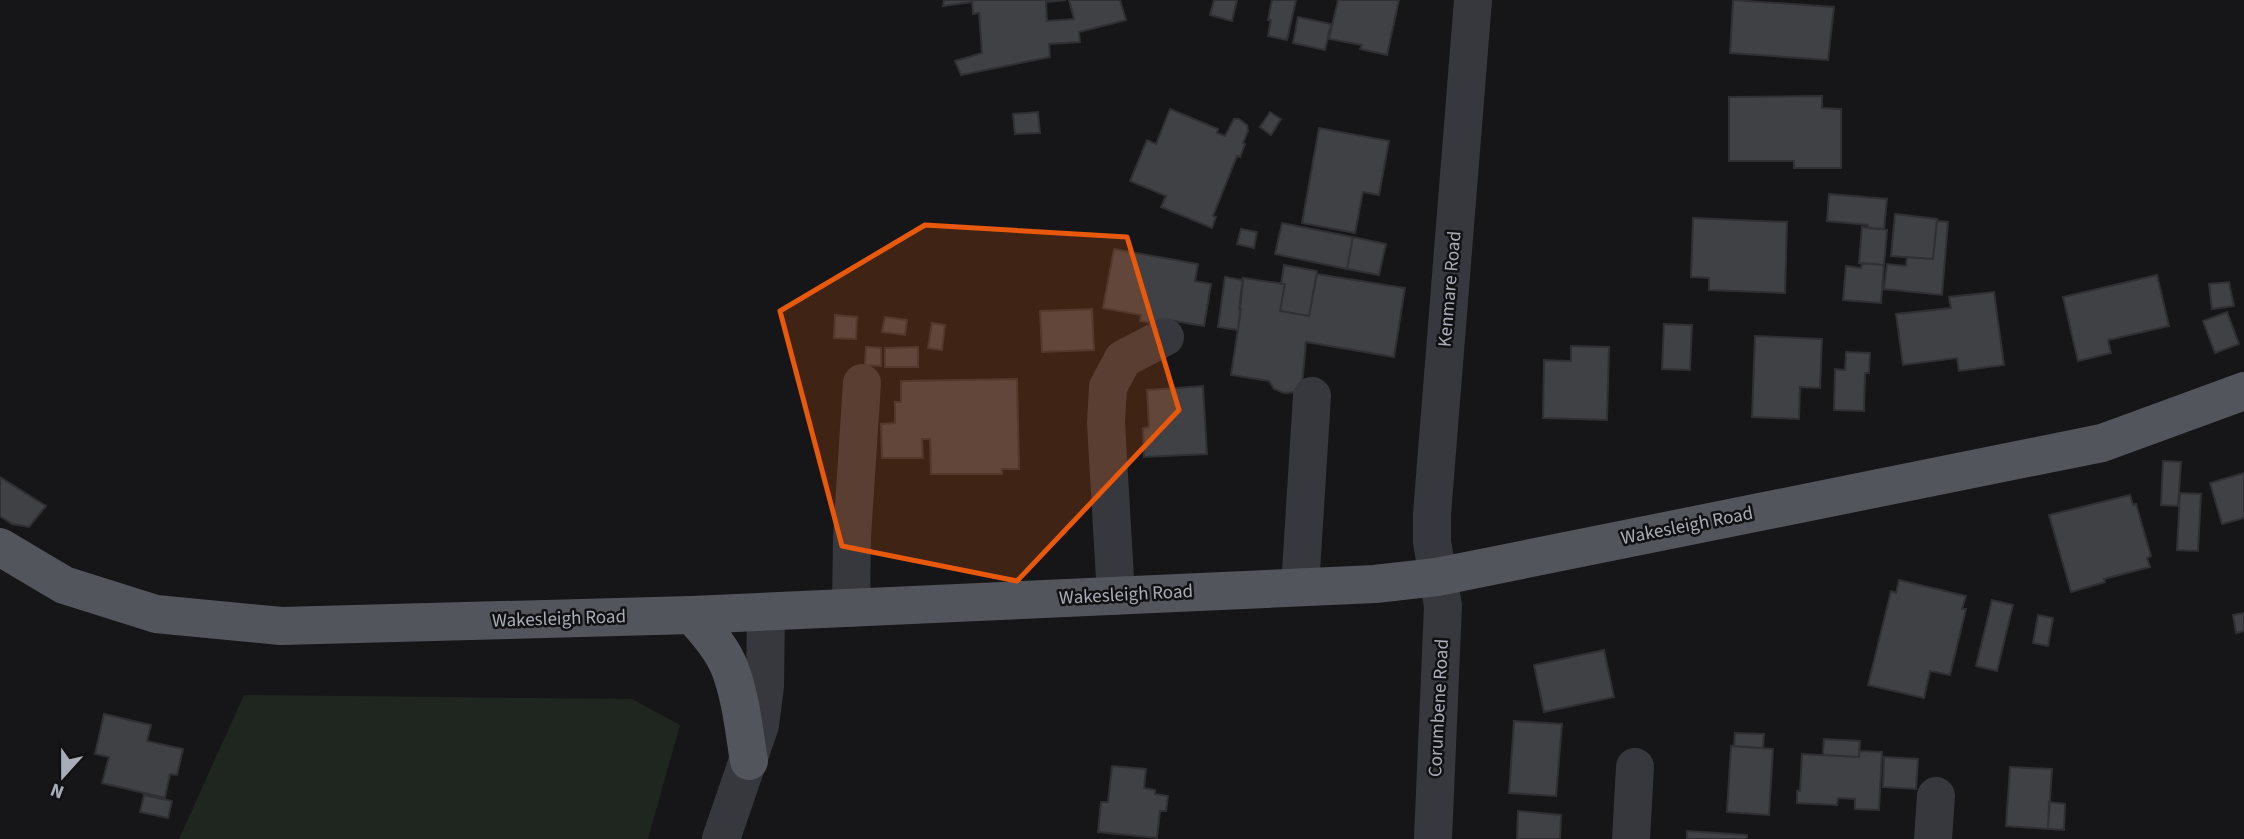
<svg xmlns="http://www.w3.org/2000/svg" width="2244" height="839" font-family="'Source Sans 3',sans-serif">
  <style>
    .green { fill: #1e261f }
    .building { fill: #404145; stroke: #303034; stroke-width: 2 }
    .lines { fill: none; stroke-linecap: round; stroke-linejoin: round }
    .minor { stroke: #37383d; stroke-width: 38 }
    .major { stroke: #53555c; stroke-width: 38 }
    .marked { fill: #e8590c; fill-opacity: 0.2; stroke: #e8590c; stroke-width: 5; stroke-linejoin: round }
    .labels { text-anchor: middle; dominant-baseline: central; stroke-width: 5; stroke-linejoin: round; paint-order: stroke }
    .street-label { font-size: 19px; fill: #a8adb8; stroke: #111113 }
  </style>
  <rect width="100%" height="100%" fill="#161618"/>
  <!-- green -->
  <path class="green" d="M244,695L632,699L680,725L648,839H179Z"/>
  <!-- building -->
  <path class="building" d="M944,0H1066L1046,2L1047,21L1074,19L1069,0H1120L1126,20L1079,32L1080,42L1049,44L1050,57L961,75L955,61L982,53L979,13L973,14L972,2L943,6Z
    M1214,0H1237L1232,21L1210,15Z
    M1272,0H1296L1287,40L1268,36L1271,20H1268Z
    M1338,0H1399L1387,55L1360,49L1362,45L1329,39Z
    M1733,0L1834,7L1828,60L1730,53Z
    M1298,17L1331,24L1325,50L1293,43Z
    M1822,96V108L1841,109V168H1794V161H1729V97Z
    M1170,109L1218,129L1217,133L1225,136L1234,119H1239L1247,125L1248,131L1243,143L1245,144L1240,157L1237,156L1213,216L1216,217L1212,228L1161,207L1166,196L1130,181L1147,140L1156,144Z
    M1038,112L1040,133L1015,134L1013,114Z
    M1270,112L1281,119L1271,135L1260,127Z
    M1319,128L1389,141L1379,195L1363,192L1355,233L1302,223Z
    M1829,194L1887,199L1884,229L1868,228V225L1827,221Z
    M1895,214L1937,219L1933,259L1891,256Z
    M1693,218L1787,222L1785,293L1709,290V278L1691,277Z
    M1937,221L1948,222L1942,295L1884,289L1887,264L1906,266L1907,257L1933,259Z
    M1282,223L1353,237L1347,269L1275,254Z
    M1862,227L1887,230L1884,265L1859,263Z
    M1241,229L1257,232L1254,248L1237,244Z
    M1353,237L1386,244L1379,275L1347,269Z
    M1114,249L1198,264L1195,281L1211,284L1204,326L1169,320V326L1140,321L1141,315L1103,308Z
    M1862,263L1884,265L1881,303L1843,300L1846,266L1861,268Z
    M1284,265L1317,271L1309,316L1280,311L1285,284H1281Z
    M1317,274L1405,288L1394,357L1306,342L1302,386L1297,392L1284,393L1274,389L1269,381L1231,375L1241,309H1239L1243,278L1285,284L1280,311L1309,316Z
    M2157,275L2169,326L2108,340L2111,353L2078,361L2063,297Z
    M1225,277L1243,280L1238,330L1218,327Z
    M2229,282L2234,306L2212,309L2209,284Z
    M1994,292L2004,365L1959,371L1957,358L1903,365L1896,314L1951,308L1949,297Z
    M1092,309L1094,350L1042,352L1040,311Z
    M2227,312L2239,344L2215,353L2203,321Z
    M835,315L857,317L856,339L834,338Z
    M885,317L907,320L905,335L882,332Z
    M932,323L945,325L942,350L928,348Z
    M1664,324L1692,325L1690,370L1662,369Z
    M1755,336L1822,339L1820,388L1800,387L1799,419L1752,417Z
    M1571,346L1609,347L1607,420L1543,418L1544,360L1571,361Z
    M866,347L881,348V366L865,365Z
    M918,347V367H885V348Z
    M1846,352L1870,353L1869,373H1865L1864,411L1834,410L1835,369L1845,370Z
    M1017,379L1019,469H1002V474H931L930,439H922L923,458H882L881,424L895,423V402H901V381Z
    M1203,386L1207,454L1144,457L1143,428L1149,427L1147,390Z
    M2163,461L2181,462L2178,506L2161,505Z
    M2244,473V518L2222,524L2210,483Z
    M0,477L46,506L29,527L12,524L0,516Z
    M2180,493L2201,494L2198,551L2177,550Z
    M2130,495L2133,505L2136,504L2151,556L2147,558L2150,567L2104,579L2105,582L2071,592L2049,515Z
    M1899,580L1966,596L1962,609H1966L1950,675L1930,671L1924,698L1868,685L1891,591L1896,593Z
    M1992,600L2013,605L1997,671L1976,666Z
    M2244,613V631L2236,633L2233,615Z
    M2038,615L2053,618L2048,646L2033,643Z
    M1604,650L1614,697L1544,712L1534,665Z
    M104,714L151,725L147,741L183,749L177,775L170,774L165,798L102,783L109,757L95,754Z
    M1514,721L1562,724L1556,796L1509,793Z
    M1735,733L1764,734L1763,748L1734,746Z
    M1824,739L1860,741L1859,757L1823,755Z
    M1731,746L1773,749L1769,815L1727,812Z
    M1859,751L1882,752L1879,810L1855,809V799L1838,798L1837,805L1797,803V791H1800L1802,754L1859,757Z
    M1884,757L1918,759L1916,789L1883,787Z
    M1112,766L1146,769L1144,788L1155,790V794L1168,796L1166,811H1160L1157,838L1098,832L1101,802H1108Z
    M2010,767L2052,769L2048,829L2006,826Z
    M144,795L172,801L168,818L140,812Z
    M2049,802L2065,804L2064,830L2048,829Z
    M1518,811L1561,815L1560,839H1517Z
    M1687,831L1747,835V839H1687Z"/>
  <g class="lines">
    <!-- minor -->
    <path class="minor" d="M1300,587L1312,396
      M1116,596L1106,423L1108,387L1123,359L1165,337
      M851,608L852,536L862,383
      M721,839L760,725L765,686L766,612
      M1433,839L1443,606L1432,542V514L1473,0
      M1631,839L1635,767
      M1933,839L1936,796"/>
    <!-- major -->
    <path class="major" d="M0,547L64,585L156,614L281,626L692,615L1375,584L1437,577L2102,443L2244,391
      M692,615C706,631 722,648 730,669C741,698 744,731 749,761"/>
  </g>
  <!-- marked area -->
  <path class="marked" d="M925,225L1127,237L1179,410L1017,581L842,546L780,311Z"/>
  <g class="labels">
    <!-- street labels -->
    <g class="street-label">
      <text transform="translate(1450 289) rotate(-85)">Kenmare Road</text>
      <text transform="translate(1687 526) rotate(-11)">Wakesleigh Road</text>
      <text transform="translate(1126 595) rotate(-3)">Wakesleigh Road</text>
      <text transform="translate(559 619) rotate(-2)">Wakesleigh Road</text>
      <text transform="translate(1439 708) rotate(-87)">Corumbene Road</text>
    </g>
  </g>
  <!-- north arrow -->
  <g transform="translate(63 776) rotate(201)" stroke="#111113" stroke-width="5" paint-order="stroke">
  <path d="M0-5L12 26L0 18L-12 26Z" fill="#a8adb8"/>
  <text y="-10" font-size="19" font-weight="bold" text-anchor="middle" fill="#a8adb8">N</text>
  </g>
</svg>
